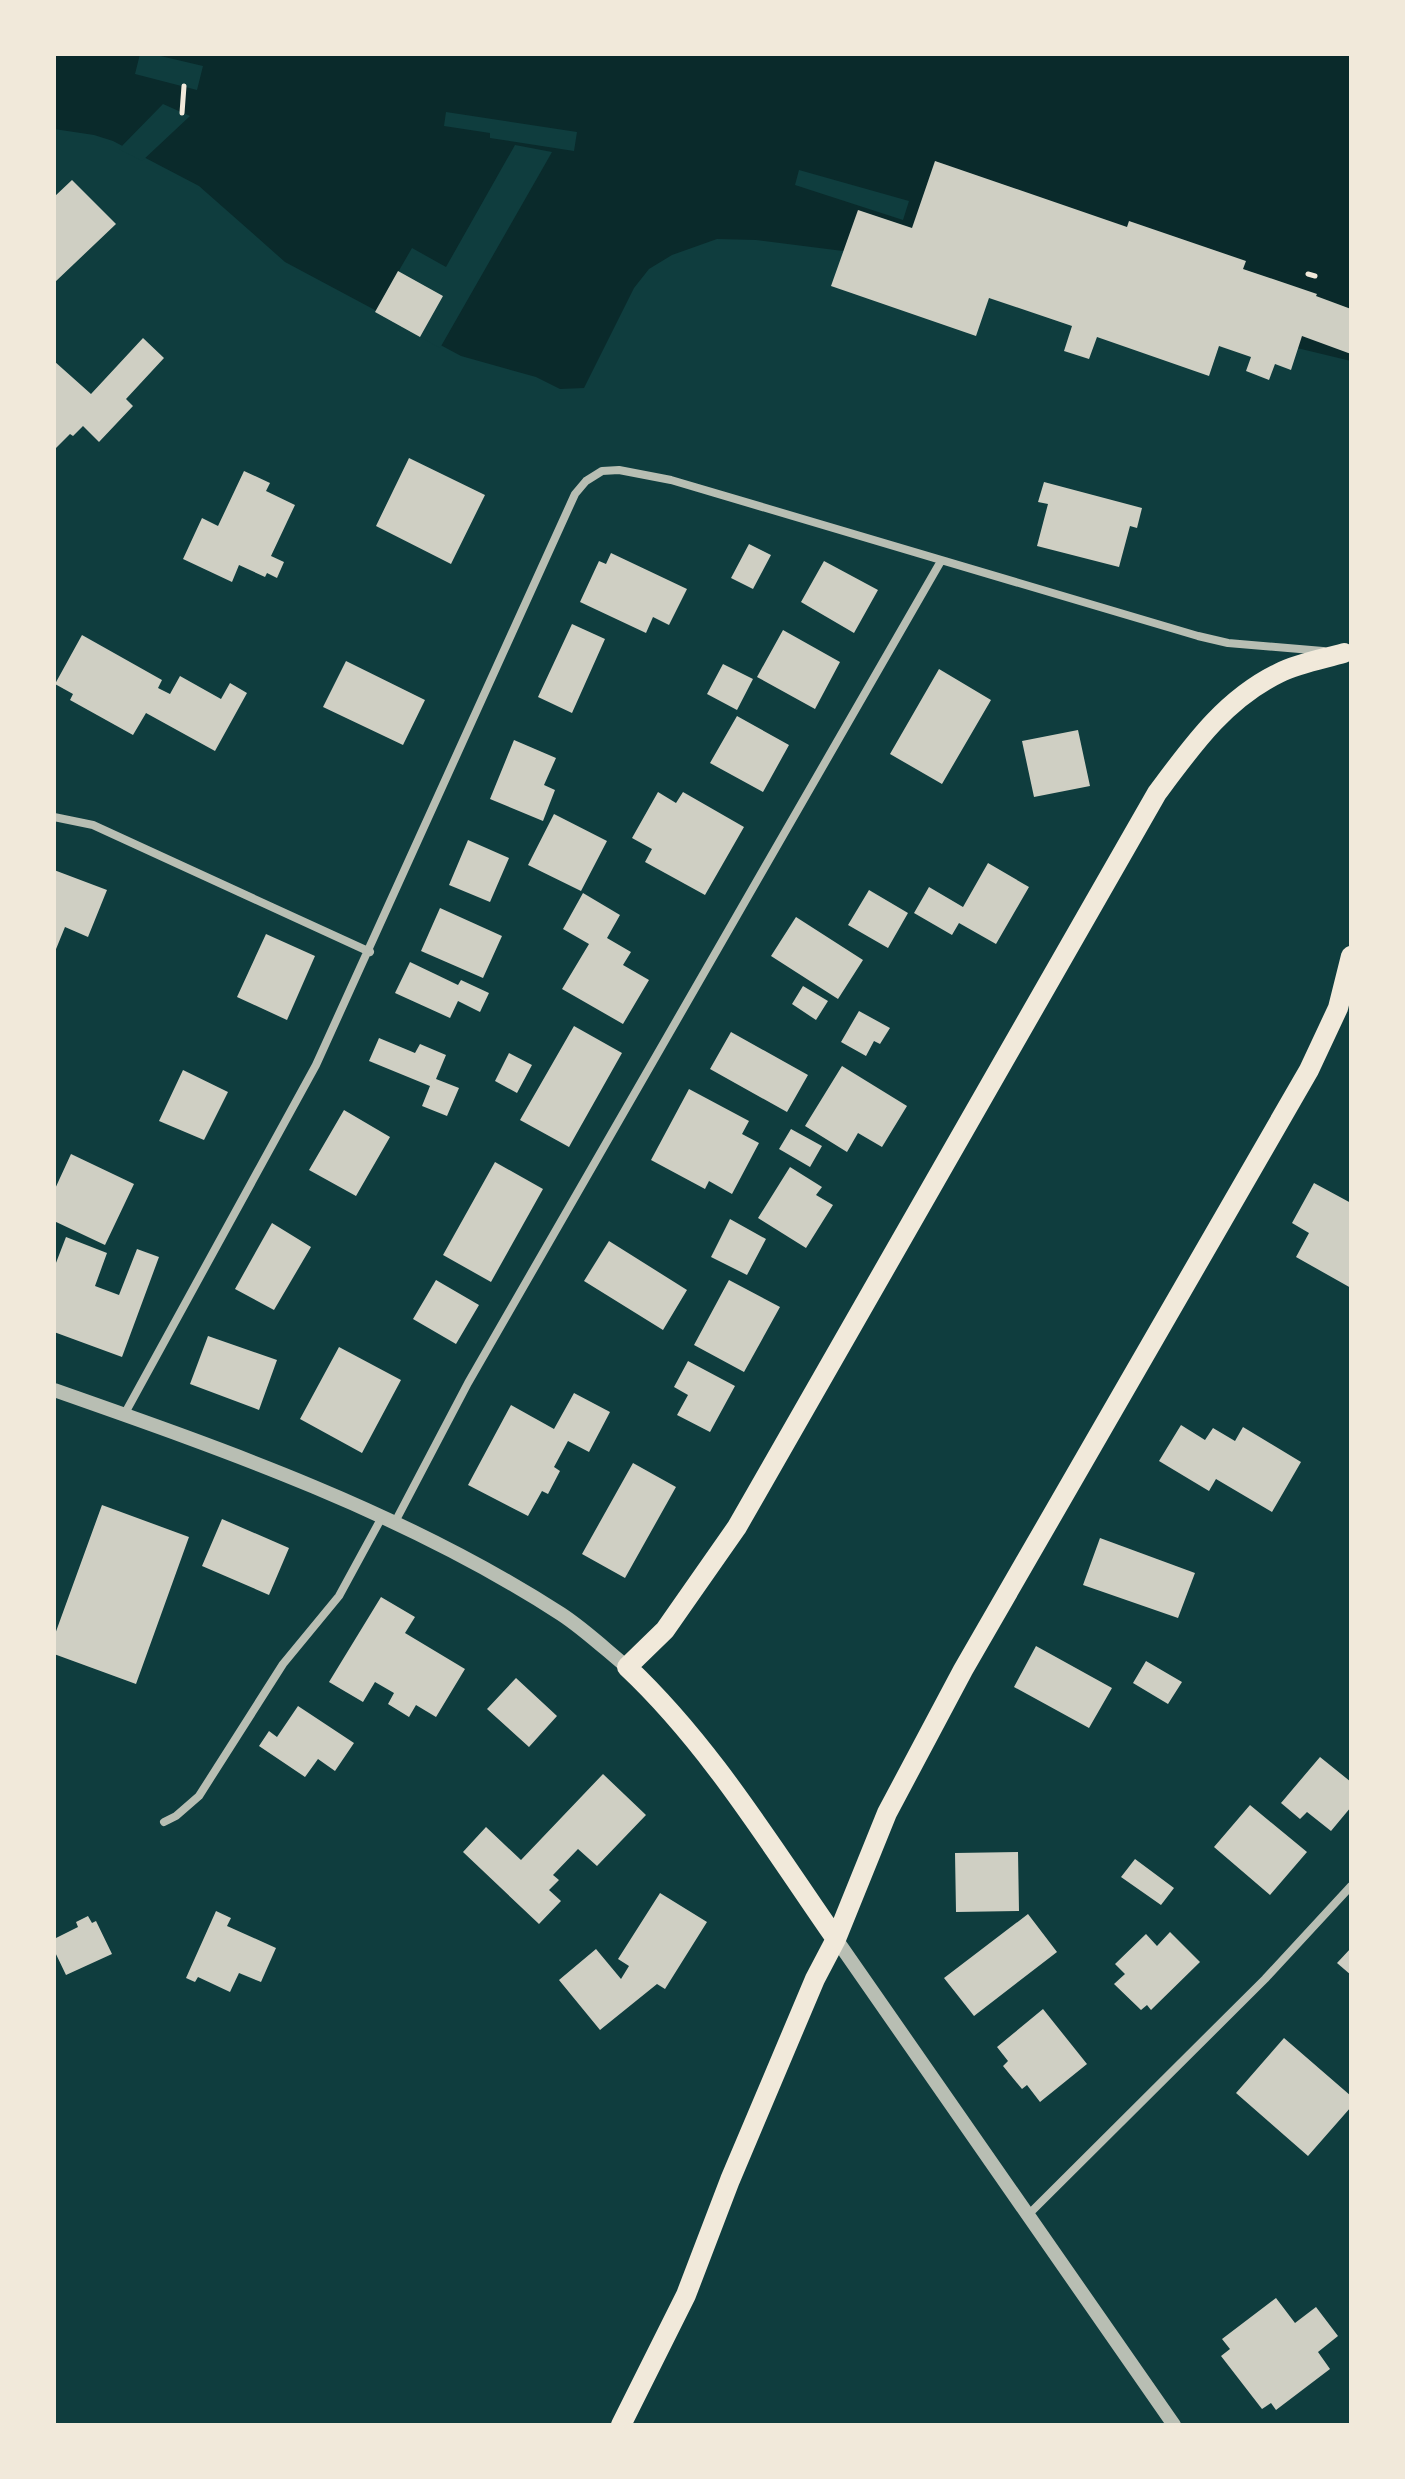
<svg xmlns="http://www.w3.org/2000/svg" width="1405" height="2479" font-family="Arial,sans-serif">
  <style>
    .water { fill: #0a2a2b }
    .pier { fill: #0f3d3e }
    .building { fill: #cfcfc3 }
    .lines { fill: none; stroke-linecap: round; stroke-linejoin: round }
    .path { stroke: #f1e9da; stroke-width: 5 }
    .minor { stroke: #b8beb3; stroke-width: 8 }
    .tertiary { stroke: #b8beb3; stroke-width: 14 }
    .primary { stroke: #f1e9da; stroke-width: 20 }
  </style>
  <rect width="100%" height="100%" fill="#0f3d3e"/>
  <!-- water -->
  <path class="water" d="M54,54H1351V361L893,251H843L756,240L717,239L672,255L649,269L634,288L584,388L560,389L536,377L461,356L285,262L199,186L113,141L94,135L54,129Z"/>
  <!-- pier -->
  <path class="pier" d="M140,54H152L203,66L197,90L135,74Z
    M163,104L190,116L142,161L119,149Z
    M446,112L577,132L574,151L490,138V133L444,126Z
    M515,145L552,152L440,348L375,312L412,248L446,267Z
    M799,170L909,201L903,220L795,185Z"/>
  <!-- building -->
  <path class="building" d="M935,161L1127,227L1129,221L1246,261L1243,269L1317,294L1316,296L1351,309V354L1302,336L1291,370L1275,364L1269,380L1246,371L1251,357L1219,346L1209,376L1097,337L1089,359L1064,351L1072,326L989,298L976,336L831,286L858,210L912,228Z
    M72,180L116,224L54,283V197Z
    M398,271L443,296L420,337L375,312Z
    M143,338L164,358L126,399L133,406L99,442L83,426L73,436L70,434L54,450V361L91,394Z
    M409,458L485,495L451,564L376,526Z
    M244,471L270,483L266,491L295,505L271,556L284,562L277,578L267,573L265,577L239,565L232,582L183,559L202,518L218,526Z
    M1044,482L1142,508L1137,528L1130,526L1119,567L1037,546L1048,504L1038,502Z
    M749,544L771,555L753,589L731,578Z
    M611,553L687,589L669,625L653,617L646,633L580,602L599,561L606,564Z
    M824,561L878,590L854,633L801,602Z
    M572,624L605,639L572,713L538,697Z
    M783,630L840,662L815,709L757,677Z
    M82,635L162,680L158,688L170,694L180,676L221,699L230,683L247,693L215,751L146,713L133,735L70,700L73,694L55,684Z
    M346,661L425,700L403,745L323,707Z
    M723,664L753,679L737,710L707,694Z
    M939,669L991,700L942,784L890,754Z
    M737,716L789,745L763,792L710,763Z
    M1078,730L1090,786L1034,797L1022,741Z
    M514,740L556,758L544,785L555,790L543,821L490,799Z
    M658,792L676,803L683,792L744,827L705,895L645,862L652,849L632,838Z
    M554,814L607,841L581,891L528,865Z
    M468,840L509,858L490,902L449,885Z
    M988,863L1029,887L996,944L959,923L952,935L914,913L929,887L963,907Z
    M54,870L107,890L88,937L65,927L54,954Z
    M869,890L908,913L888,948L848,925Z
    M583,893L620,915L607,938L631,952L623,965L649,980L623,1024L562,989L589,944L563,929Z
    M440,908L502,936L483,978L421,951Z
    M796,917L863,960L838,999L771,956Z
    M266,934L315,956L287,1020L237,997Z
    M410,962L458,985L461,980L489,993L480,1012L458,1001L450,1018L395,993Z
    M803,986L828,1001L816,1020L792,1004Z
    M859,1011L890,1028L880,1044L874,1041L866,1056L841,1042Z
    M574,1026L622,1053L569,1147L520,1120Z
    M731,1032L808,1075L787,1112L710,1069Z
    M379,1038L415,1053L420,1044L446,1055L436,1079L459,1088L447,1116L422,1106L430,1086L369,1061Z
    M509,1053L532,1065L517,1093L495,1081Z
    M842,1066L907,1106L882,1147L858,1133L847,1152L805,1126Z
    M183,1070L228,1092L204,1140L159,1121Z
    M689,1089L749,1121L742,1134L759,1143L732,1194L709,1181L705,1189L651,1160Z
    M344,1110L390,1137L356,1196L309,1170Z
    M791,1129L822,1146L810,1167L779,1149Z
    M71,1154L134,1184L105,1245L54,1221V1191Z
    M495,1162L543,1189L491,1282L443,1255Z
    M790,1167L822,1187L816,1195L833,1205L806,1248L758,1218Z
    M1314,1183L1351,1203V1288L1296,1257L1309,1233L1292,1223Z
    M730,1219L766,1239L747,1275L711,1257Z
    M272,1223L311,1247L274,1310L235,1289Z
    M66,1237L107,1253L95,1286L119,1295L137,1249L159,1257L122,1357L54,1332V1268Z
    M609,1241L687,1290L663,1330L584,1281Z
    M436,1280L479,1305L456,1344L413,1319Z
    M729,1280L780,1307L744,1372L694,1345Z
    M208,1336L277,1360L259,1410L190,1384Z
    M339,1347L401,1380L362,1453L300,1419Z
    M688,1361L735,1386L710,1432L677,1415L688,1395L674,1387Z
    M574,1393L610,1412L589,1452L568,1441L554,1467L560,1471L548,1494L542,1491L528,1516L468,1485L511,1405L554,1429Z
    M1181,1425L1205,1440L1213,1428L1235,1441L1243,1427L1301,1462L1272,1512L1216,1479L1209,1491L1159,1461Z
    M633,1463L676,1487L625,1578L582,1554Z
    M102,1505L189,1537L136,1684L54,1654V1637Z
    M222,1519L289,1548L269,1595L202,1566Z
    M1100,1538L1195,1573L1178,1618L1083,1585Z
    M381,1597L415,1617L405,1633L465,1669L436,1717L416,1705L409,1717L388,1704L394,1693L375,1682L363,1702L329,1682Z
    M1036,1646L1112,1688L1089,1728L1014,1687Z
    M1146,1661L1182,1682L1168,1704L1133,1683Z
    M516,1678L557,1716L529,1747L487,1709Z
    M298,1706L354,1743L335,1771L318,1759L305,1777L259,1746L269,1731L277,1737Z
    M1320,1757L1351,1782V1807L1331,1831L1307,1812L1300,1819L1281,1803Z
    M603,1774L646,1815L597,1866L578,1849L553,1875L559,1880L549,1890L561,1901L539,1924L463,1852L486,1827L521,1860Z
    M1250,1805L1307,1852L1270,1895L1214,1847Z
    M1018,1852L1019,1911L956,1912L955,1853Z
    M1135,1859L1174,1888L1161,1905L1121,1877Z
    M660,1893L707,1922L665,1989L657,1984L600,2030L559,1980L596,1949L621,1979L629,1966L618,1959Z
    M216,1911L231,1918L227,1926L276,1948L261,1982L239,1973L230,1992L198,1977L195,1982L186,1978Z
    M1028,1914L1057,1952L974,2016L944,1978Z
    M88,1916L92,1923L96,1921L112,1954L66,1975L54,1950V1939L78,1927L76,1922Z
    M1170,1932L1200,1962L1151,2010L1147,2005L1141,2010L1114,1984L1125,1974L1115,1964L1146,1934L1157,1946Z
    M1351,1948V1975L1337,1963Z
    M1043,2009L1087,2064L1040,2102L1027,2085L1022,2089L1003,2066L1008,2061L997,2047Z
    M1284,2038L1351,2096V2107L1308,2156L1236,2093Z
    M1276,2298L1295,2323L1316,2307L1338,2336L1318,2352L1330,2369L1276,2410L1271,2403L1262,2409L1221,2356L1230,2349L1222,2339Z"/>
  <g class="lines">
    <!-- path -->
    <path class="path" d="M182,113L184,86
      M1308,274L1315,276"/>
    <!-- minor -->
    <path class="minor" d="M54,817L93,825L370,952
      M124,1415L316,1065L575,494L586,481L602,471L619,470L671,480L1198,636L1228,643L1323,651
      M395,1522L468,1383L941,561
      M164,1822L176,1816L199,1796L283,1664L339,1596L382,1517
      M1028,2215L1265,1979L1351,1886"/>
    <!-- tertiary -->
    <path class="tertiary" d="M54,1390C228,1451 405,1513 561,1614C584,1629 605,1649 627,1667
      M836,1939L1174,2425"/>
    <!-- primary -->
    <path class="primary" d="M836,1939C771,1846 710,1745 627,1667L665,1630L737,1527L1157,793C1192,746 1225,699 1279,673C1299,663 1323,659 1344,653
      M621,2425L686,2295L730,2180L815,1979L836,1939L887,1813L963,1670L1309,1070L1338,1008L1351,956"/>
  </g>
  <!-- border -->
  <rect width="1405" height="2479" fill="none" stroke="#f1e9da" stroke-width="112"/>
</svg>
